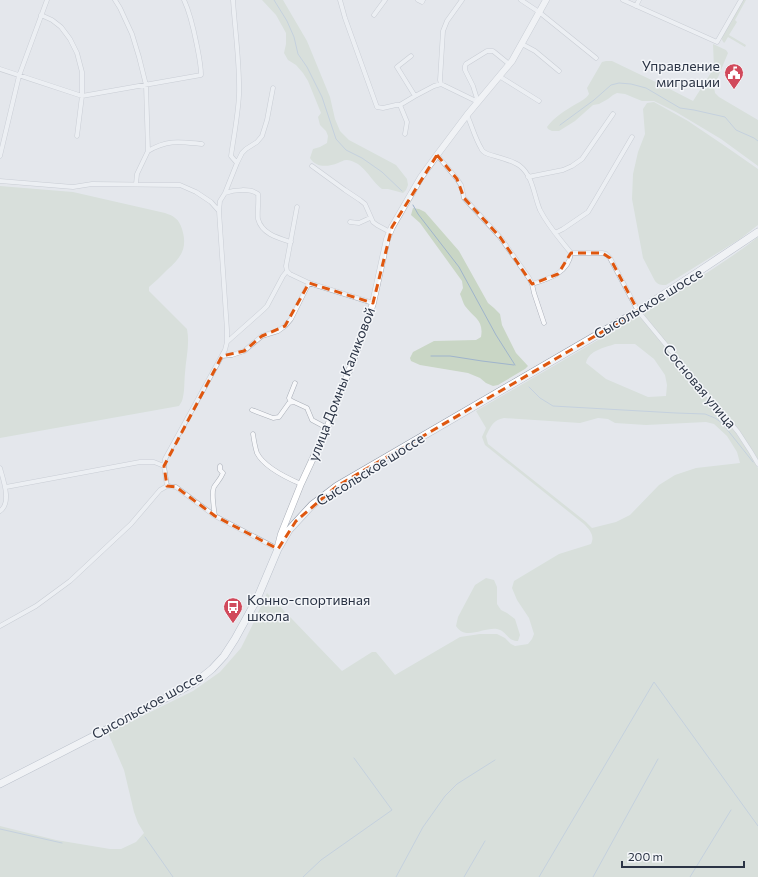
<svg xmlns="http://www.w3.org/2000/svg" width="758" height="877" font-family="Commissioner,sans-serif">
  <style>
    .green { fill: #c9d6c5; fill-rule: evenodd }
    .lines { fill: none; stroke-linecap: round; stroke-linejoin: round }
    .stream { stroke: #9fb4cc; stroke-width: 1 }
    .minor-casing { stroke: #a9aeb7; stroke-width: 5 }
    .secondary-casing { stroke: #a9aeb7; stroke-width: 7 }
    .trunk-casing { stroke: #8b94a3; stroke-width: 8 }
    .minor { stroke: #f7f8fa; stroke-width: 4 }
    .secondary { stroke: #fff; stroke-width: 6 }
    .trunk { stroke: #fff; stroke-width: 7 }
    .marked { fill: none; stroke: #df570f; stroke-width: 3; stroke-dasharray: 8 5; stroke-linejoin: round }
    .labels { text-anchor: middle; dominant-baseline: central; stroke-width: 3; stroke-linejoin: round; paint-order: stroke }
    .poi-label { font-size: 14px; fill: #2b3445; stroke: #f4f6f9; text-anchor: end }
    .street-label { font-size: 14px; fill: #2b3445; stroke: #f4f6f9 }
  </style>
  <rect width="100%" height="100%" fill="#e4e7ec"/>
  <!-- green -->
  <path class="green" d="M262,0H283L307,41L330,97L335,119L340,131L349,140L396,165L407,179L408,185L406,190L403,193L388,189H382C370,180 364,162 347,160C343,160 341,162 338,163C328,167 316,168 310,158L313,149L320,147L327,143L328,136L326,131L320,125L318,117L321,113L308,81L303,73L296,65L288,60L284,53L286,44V33L276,15Z
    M743,0H746L735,20L737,22L729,35L746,45L745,47L728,37L725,42L724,43L722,40L721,38Z
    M713,44L726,50L728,53L714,87L715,93L719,97L758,120V166L721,139L676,112L654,101H642L625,94L617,93L613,95L608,99L599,104L593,105L575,121L559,131H552L548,129L547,127C554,117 566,110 576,104C581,101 586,99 589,94L587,88L602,62L606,61H612L664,86L693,101L714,68Z
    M654,102L688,121L725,146L758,169V225L740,239L666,285C661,285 658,285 655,281L643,258L632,199L633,174L638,152L645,134L643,109L647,103Z
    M0,186L73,192L165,213C174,216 179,219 182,229C188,248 181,258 167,270C161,276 155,282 149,287V291L187,329C190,344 186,358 185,373C184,382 185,392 182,401C181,403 180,404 179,406L0,438Z
    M413,208L419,209L425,212L459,251L488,303L494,308L500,314L502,325L516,353L528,366L525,369L498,385L493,386L486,383L480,378L468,373L420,365L411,361L410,358L413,352L434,341L476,340L481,337C484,320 474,318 465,306C463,303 462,298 460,294L463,288L462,281L420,223L411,215Z
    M758,237V459L739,430L656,330L645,316L644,312C683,288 722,265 758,237Z
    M637,316L642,319L736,433L749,453L758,468V877H0V826L56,840L110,849H121L136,842L144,833L138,823L134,812L124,770L108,733L193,691L220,672L241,648L252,626L267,593L342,671L372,652H376L395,675L460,637L480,634H497L505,638L511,644L515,646L528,644L532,639L534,634L529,618L517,600L512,588L514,581L559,554L591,544C595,536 590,530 584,524L485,445L482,437L486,428L476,411L605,336ZM615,344H635L654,359L665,375L667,385L666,396L648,397L606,379L586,363C589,350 604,348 615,344ZM504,418L580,423L598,418L608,419L615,423L646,425L706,422L714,424L727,436L737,452L740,463L696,468L675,475L659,485L630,515L616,522L592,528L586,522L488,444L486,436C491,426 493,420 504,418Z
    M486,578L494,580L497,587V604L501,610L507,613L515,619L520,635L518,641C507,641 507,631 497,629C484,627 465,641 456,626L458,617L475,585Z"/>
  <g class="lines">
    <!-- stream -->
    <path class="stream" d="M274,0L287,21L294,37L298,54L307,67L322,97L336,139L346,150L362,158L382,172L402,191
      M560,125L594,100L611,85L619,83L631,84L646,88L680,108L694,110L725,117L736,130L754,138L758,141
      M413,205L418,214L459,267L496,335L515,365
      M431,356H450L482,361L514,365
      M529,387L540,398L553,406L676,413L705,414L715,418L722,423L753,462
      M0,829L62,843
      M145,837L173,877
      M303,877L321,860L392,810L354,758
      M396,877L423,827L445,796L457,784L495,760
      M464,877L485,841
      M539,877L654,682L758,826
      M593,877L658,759
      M690,877L731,810"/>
    <!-- minor casing -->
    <g class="minor-casing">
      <path id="minor" d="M115,0L120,8L132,34L139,57L146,85L148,151L137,174L136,184
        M233,0C235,31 240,64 239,95C238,115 234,135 231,156L237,163
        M340,0L345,18L377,107L383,108L396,105H400L415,96L434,86L441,84
        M418,0L422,2L423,0
        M521,0L539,12L596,58
        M623,0L717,42L741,0
        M636,6L639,0
        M41,15L52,20L61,27L70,39L77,53L82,72V96L77,136
        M374,15L385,0
        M522,44L535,51L559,71
        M411,56L397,67L415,96
        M0,69L82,96L201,75C201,65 199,56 197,46C194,31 191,15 184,0
        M499,76L539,101
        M441,84L440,80L443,31L447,21L462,0
        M441,84L478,102
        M478,102L473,86L465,70V66L466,64L487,51H493L509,64
        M400,105L407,122L405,134
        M467,115C472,126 475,138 481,148C482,151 485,153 488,154C497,157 512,160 520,166C533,176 534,196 540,210C548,226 560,239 571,253H602L606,254L610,258L638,311L738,432L751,452L758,464
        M148,151C168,139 181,142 202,144
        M437,155L457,179L461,185L464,198L500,237L529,278L532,284L534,293L544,323
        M0,156L19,76L47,0
        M312,166L345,190L360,200L365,204L373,222L377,225L390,232
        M528,177L563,170L572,166L582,159L613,114
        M0,181L73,187L92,184L180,185L196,192L211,202L219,211
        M225,193C234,190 250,188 258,194C259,201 257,213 258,219C262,234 278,238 291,242
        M297,207L286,266L287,271L290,274L309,283L373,303
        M350,222L359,223L370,218
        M555,233L563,229L588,212L594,202L632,137
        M532,284C548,279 569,273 571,253
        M227,342L263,310L267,306L283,276L287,271
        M222,356L232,355L244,351L262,336L278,331L285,326L291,319L309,283
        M294,402L290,400L289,398L295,383
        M252,410L273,418L279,417L289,403L294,402L307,408L312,420L327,428
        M253,434C254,441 255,447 257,453C264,467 287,478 301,484
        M0,468C3,479 12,503 0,511
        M167,486L164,466L165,459L225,350L227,342V330L219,211L220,201L225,193L237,163L242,153L246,149L257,142L262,136L267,120L273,88
        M6,487L140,462H154L164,466
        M215,516C214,509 211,493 214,487C217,482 220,480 223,473L220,470V466
        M0,626L36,606L70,581L131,524L160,490L167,486L176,487L215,516L278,549"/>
    </g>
    <!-- secondary casing -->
    <g class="secondary-casing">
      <path id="secondary" d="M278,546L281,534L301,484L327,428L351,366L368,319L373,303L387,239L392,227L421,177L437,155L467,115L512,61L546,0"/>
    </g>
    <!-- trunk casing -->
    <g class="trunk-casing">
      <path id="trunk" d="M0,784L123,721L181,690L197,681L212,669L224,656L235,639L257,599L278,549L289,530L312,505L337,486L638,311L698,272L758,232"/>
    </g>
    <!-- minor -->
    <use href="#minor" class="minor"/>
    <!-- secondary -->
    <use href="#secondary" class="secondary"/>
    <!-- trunk -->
    <use href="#trunk" class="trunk"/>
  </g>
  <!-- marked area -->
  <path d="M0 0H758V877H0ZM437,155L457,179L464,198L500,237L532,284L558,274L571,253H602L610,258L638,311L337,486L296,521L278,549L215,516L176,487L167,486L164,466L222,356L244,351L262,336L285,326L309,283L373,303L392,227Z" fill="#e4e7ec" fill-opacity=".55" fill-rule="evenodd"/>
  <path class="marked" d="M437,155L457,179L464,198L500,237L532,284L558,274L571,253H602L610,258L638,311L337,486L296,521L278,549L215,516L176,487L167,486L164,466L222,356L244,351L262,336L285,326L309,283L373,303L392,227Z"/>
  <!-- icons -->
  <defs>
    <g id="civic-pin" transform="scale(1)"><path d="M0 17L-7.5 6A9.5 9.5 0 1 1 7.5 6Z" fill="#d1495b" stroke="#f4f6f9"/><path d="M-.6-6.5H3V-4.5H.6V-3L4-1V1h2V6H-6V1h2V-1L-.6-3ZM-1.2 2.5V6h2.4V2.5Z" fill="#fff"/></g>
    <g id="bus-pin" transform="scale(1)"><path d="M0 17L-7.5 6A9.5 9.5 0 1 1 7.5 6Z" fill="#d1495b" stroke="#f4f6f9"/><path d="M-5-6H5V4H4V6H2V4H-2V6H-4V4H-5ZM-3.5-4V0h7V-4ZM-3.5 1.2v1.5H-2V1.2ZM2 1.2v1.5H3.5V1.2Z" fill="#fff"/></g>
  </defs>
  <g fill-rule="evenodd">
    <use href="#civic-pin" x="734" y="73"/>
    <use href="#bus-pin" x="233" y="607"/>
  </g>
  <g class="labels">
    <!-- poi labels -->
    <g class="poi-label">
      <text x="720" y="65">Управление<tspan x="720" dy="16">миграции</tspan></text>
      <text x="247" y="599" text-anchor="start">Конно-спортивная<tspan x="247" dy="16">школа</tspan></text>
    </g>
    <!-- street labels -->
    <g class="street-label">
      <text transform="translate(648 303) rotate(-31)">Сысольское шоссе</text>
      <text transform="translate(341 384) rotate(-69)">улица Домны Каликовой</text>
      <text transform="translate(700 386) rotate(50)">Сосновая улица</text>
      <text transform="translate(370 469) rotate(-32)">Сысольское шоссе</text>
      <text transform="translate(147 705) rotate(-29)">Сысольское шоссе</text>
    </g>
  </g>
  <!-- scale -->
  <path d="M622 861v6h122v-6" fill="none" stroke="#2b3445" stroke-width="2"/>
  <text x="628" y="861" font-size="12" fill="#2b3445" stroke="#f4f6f9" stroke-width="3" paint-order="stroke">200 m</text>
</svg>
